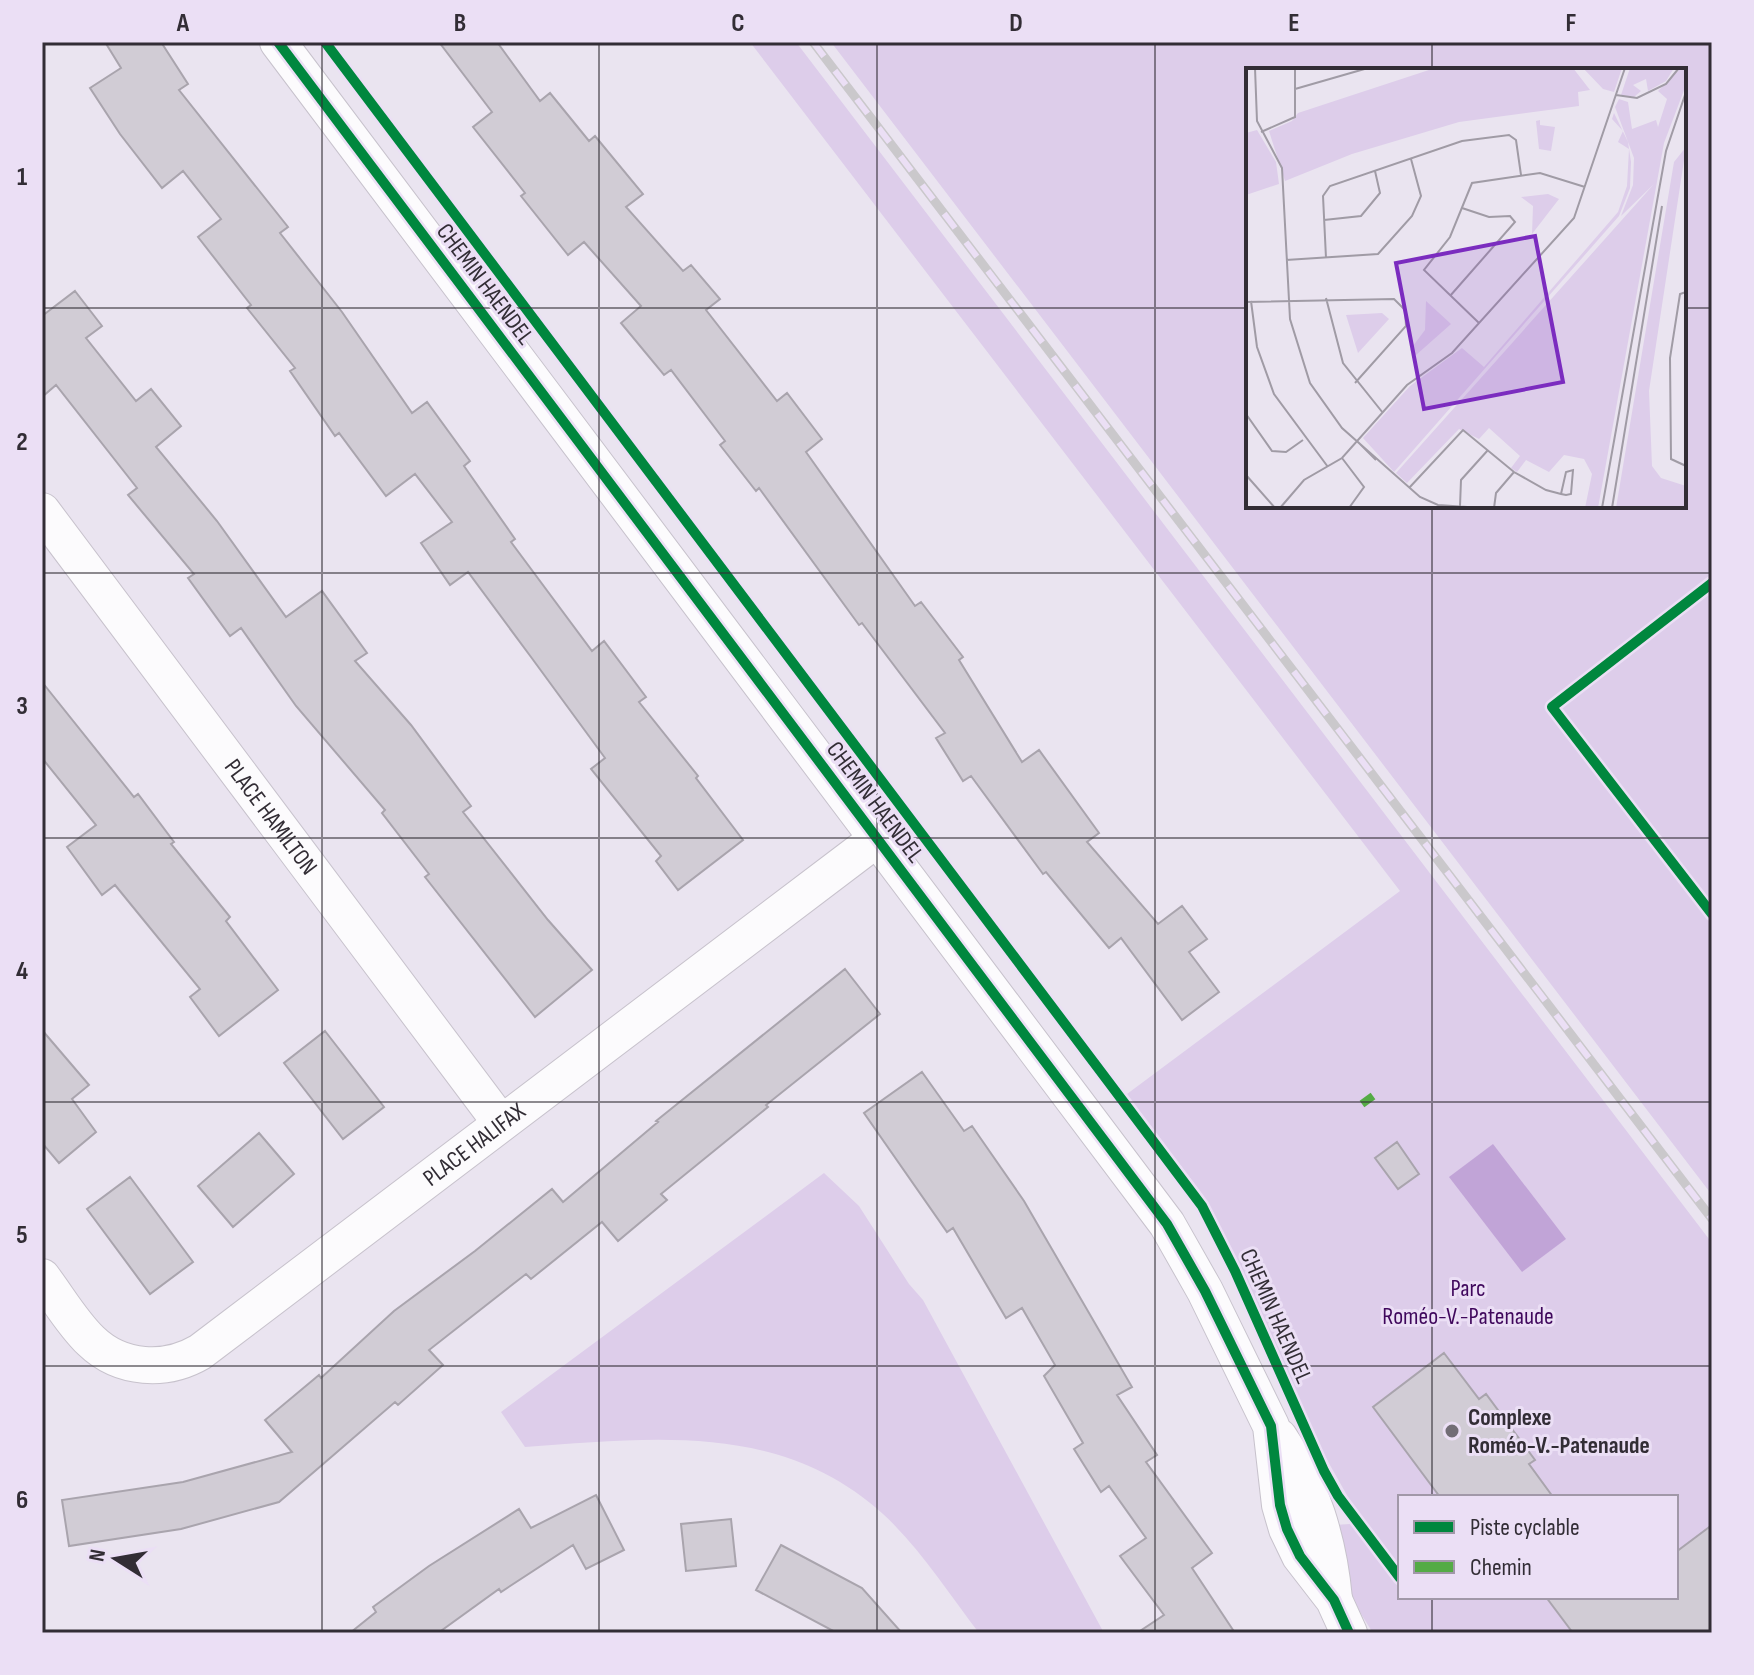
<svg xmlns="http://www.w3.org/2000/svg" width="1754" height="1675" font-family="'Sofia Sans Condensed',sans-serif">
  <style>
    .green { fill: #ddcdea; fill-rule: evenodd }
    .water { fill: #c1a4d7 }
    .building { fill: #d1ccd5; stroke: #a9a4ad; stroke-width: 2 }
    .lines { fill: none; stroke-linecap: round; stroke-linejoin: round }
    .street-casing { stroke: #c7c2cc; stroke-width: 38 }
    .street { stroke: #fcfbfd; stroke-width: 36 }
    .rail-casing { stroke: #cac8cb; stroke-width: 9 }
    .rail { stroke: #ebdff5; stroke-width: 6; stroke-dasharray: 18; stroke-linecap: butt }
    .quiet { stroke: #54ab45; stroke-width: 8; stroke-dasharray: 16 8; stroke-linecap: butt }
    .cycleway-casing { stroke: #ebdff5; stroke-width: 15 }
    .cycleway { stroke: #00873e; stroke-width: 10 }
    .grid { fill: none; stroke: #322d35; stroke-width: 2; stroke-opacity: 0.55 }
    .poi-dot { fill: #726d76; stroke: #ebdff5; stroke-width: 3 }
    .labels { text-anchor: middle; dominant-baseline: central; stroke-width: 6; stroke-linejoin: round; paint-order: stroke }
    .street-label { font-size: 24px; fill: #322d35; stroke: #ebdff5 }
    .park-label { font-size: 24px; fill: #3f075c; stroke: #ebdff5 }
    .poi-label { font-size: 24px; font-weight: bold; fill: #322d35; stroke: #ebdff5; text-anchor: start }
    .inset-road { fill: none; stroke: #a09ba5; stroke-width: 2 }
    .view { fill: #7b2cbf; fill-opacity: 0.15; stroke: #7b2cbf; stroke-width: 4 }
    .inset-edge { fill: none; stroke: #322d35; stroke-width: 4 }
    .neatline { fill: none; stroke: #322d35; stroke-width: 3 }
    .grid-label { font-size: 26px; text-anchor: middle; font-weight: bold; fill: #322d35 }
  </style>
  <rect width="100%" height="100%" fill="#eae4f0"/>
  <!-- green -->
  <path class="green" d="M750,42H796L1712,1243V1633H1373L1356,1606L1342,1578L1334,1525L1366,1523L1353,1506L1322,1451L1215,1217L1203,1195L1127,1094L1400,891ZM1400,1497H1676V1597H1400Z
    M831,42H1712V1195ZM1248,70H1684V506H1248Z
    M824,1173L859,1206L909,1284L923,1300L1104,1633H979C949,1594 919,1547 883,1514C781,1421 651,1438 525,1447L501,1412Z"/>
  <!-- water -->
  <path class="water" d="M1493,1144L1566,1239L1522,1272L1449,1177Z"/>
  <!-- building -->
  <path class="building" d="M105,42H161L188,84L179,90L288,227L280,233L342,312L412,413L427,402L470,461L464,466L515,539L511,542L592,651L604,641L646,697L639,702L698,776L696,778L743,840L678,890L656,861L661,856L591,769L605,758L531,657L468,572L450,585L421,543L452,522L415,474L386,496L339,433L335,436L290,371L295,368L247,308L251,305L198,237L221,219L183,171L162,188L120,134L90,88L121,68Z
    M439,42H497L540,101L550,93L589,141L595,136L643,194L626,207L683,271L691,265L720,299L706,310L777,401L787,393L822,439L806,452L915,606L921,602L963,657L959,660L1022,762L1039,750L1099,833L1087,842L1158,924L1182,906L1207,939L1189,952L1219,992L1182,1020L1121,938L1109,948L1046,872L1043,874L971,776L963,781L936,738L945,733L862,623L859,625L759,488L756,491L720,445L725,441L671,370L664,375L621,323L641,306L584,242L568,255L521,196L525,193L473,127L492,112Z
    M75,291L102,326L86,338L136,401L151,389L181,426L156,447L217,521L286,617L322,591L367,653L355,661L411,725L471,806L463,812L548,920L592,970L535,1017L425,877L429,874L382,813L385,810L296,706L241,628L230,636L188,578L194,574L128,495L137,488L56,385L42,397V316Z
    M42,682L134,797L138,794L174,842L171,844L230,917L226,921L278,990L219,1036L190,997L200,989L115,885L102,895L67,847L96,825L42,758Z
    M845,969L880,1014L766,1105L768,1107L661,1194L667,1200L618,1241L602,1222L531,1279L526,1274L429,1350L443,1365L398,1405L395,1402L279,1502L181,1529L69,1546L62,1500L183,1482L292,1452L265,1420L319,1375L321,1378L394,1311L475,1251L552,1189L563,1202L658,1122L656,1121Z
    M42,1030L89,1085L72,1099L96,1132L59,1163L42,1143Z
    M325,1031L384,1107L343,1139L284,1063Z
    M922,1072L964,1131L972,1126L1024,1201L1132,1387L1117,1395L1157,1455L1146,1462L1212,1553L1192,1568L1235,1633H1137L1164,1615L1120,1556L1146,1538L1109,1486L1101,1492L1074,1449L1083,1443L1044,1376L1055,1365L1022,1308L1006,1318L953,1228L947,1232L864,1113Z
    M259,1133L294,1174L233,1227L198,1186Z
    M1397,1142L1419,1174L1398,1189L1375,1158Z
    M130,1177L193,1262L150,1294L87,1209Z
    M1444,1353L1479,1399L1486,1394L1535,1460L1529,1464L1553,1497H1440L1373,1407Z
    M596,1495L624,1550L586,1569L573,1545L501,1592L499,1589L438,1633H350L376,1612L373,1607L429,1566L519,1509L531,1528Z
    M731,1519L736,1566L686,1571L681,1524Z
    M1712,1525V1633H1573L1546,1597H1676V1552Z
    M781,1545L862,1588L902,1633H837L756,1590Z"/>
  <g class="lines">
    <!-- street casing -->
    <g class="street-casing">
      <g id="street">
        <path d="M278,42L1167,1224L1205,1291L1271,1426L1280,1505L1287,1529L1300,1556L1334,1600L1349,1633"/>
        <path id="s1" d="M42,511L501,1123"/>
        <path id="s2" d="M42,1277C58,1298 72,1323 91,1341C121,1370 166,1372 200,1352L878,838"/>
        <path d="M1279,1437C1312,1484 1329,1543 1334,1599"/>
      </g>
    </g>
    <!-- street -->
    <use href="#street" class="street"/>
    <!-- rail casing -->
    <g class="rail-casing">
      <path id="rail" d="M813,42L1712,1219"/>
    </g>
    <!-- rail -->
    <use href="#rail" class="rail"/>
    <!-- quiet -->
    <path class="quiet" d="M1362,1104L1373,1096"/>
    <!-- cycleway casing -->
    <g class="cycleway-casing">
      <path id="cycleway" d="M278,42L1167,1224L1205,1291L1271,1426L1280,1505L1287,1529L1300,1556L1334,1600L1349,1633
        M325,42L1202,1206L1235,1271L1324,1471L1338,1496L1400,1578
        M1712,583L1552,707L1712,914"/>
    </g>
    <!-- cycleway -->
    <use href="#cycleway" class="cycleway"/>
  </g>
  <!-- grid -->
  <path class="grid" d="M322,42V1633M599,42V1633M877,42V1633M1155,42V1633M1432,42V70M42,308H1248M1684,308H1712M1432,506V1497M42,573H1712M42,838H1712M42,1102H1712M42,1366H1712M1432,1597V1633"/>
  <!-- markers -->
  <circle class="poi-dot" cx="1452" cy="1431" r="8"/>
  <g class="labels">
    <!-- street labels -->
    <g class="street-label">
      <text transform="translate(485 284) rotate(53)">CHEMIN HAENDEL</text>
      <text transform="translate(875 802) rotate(53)">CHEMIN HAENDEL</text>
      <text stroke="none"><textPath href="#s1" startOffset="382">PLACE HAMILTON</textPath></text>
      <text stroke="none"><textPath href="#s2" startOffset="542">PLACE HALIFAX</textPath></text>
      <text transform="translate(1276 1316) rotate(66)">CHEMIN HAENDEL</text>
    </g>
    <!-- park labels -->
    <g class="park-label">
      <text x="1468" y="1288">Parc<tspan x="1468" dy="28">Roméo-V.-Patenaude</tspan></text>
    </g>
    <!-- poi labels -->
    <g class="poi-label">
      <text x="1468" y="1417">Complexe<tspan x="1468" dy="28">Roméo-V.-Patenaude</tspan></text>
    </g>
  </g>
  <!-- overview -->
  <g transform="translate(1246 68)">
    <rect width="440" height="440" fill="#eae4f0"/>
    <path d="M189,0H327L344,22L332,24L333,38L213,54L106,86L39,113L23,63L46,53L52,45ZM337,0H376L368,24L357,21ZM384,0H428L420,13L402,23L400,11L387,17L395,23L388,29L375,27ZM435,0H440V17L418,75L352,440H339L346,406L338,391L318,387L303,404L280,392L271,404L265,400L274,388L243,360L233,371L213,361L161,415L150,405L408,116L375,148L387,117L388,90L369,39L373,31L382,34L386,61L410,52L412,59L421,31L412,23ZM368,45L382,74L385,94L384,120L373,148L148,404L117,370L164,318L216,280L238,299L372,144L381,118L383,81L372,74L377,63L366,51ZM294,52V57L309,59L305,83L293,81L290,53ZM11,62L30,94L33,116L0,127V65ZM440,79L403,323L406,398L415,410L440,418V440H370L428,94ZM302,126L313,131L286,166L287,138L275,129ZM180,233L205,256L170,287L164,282L179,262ZM136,245L143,251L112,285L100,247Z" fill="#ddcdea"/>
    <path class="inset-road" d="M9,0L11,53L36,100L44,251L64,315L96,360L174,429L192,437L236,440M49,21L122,0M370,27L391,30L420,16L433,0M15,64L49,49V0M78,152L115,148L134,125L129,103M80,190L77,128L84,118L216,73L263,67L270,72L275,107M40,192L132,186L166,148L175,128L165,91M440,224L434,226L424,290L425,391L440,398M204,228L269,154L264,148L243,149L216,140M80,230L97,295L137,345M5,233L11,279L28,326L82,399M0,234L148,231L159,242L160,258L109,315M233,255L178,202L204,169L226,115L294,105L339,119M0,346L26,383L40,384L57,372M112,374L130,392M96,390L118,419L103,440M0,407L29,440M163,420L217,362L268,404L300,422L315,426L320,427L325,426L327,402L320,404L315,426M214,438L215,412L242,382M34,440L58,412L96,390L161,317L206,285L328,150L379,0M248,440L250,425L268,404M356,440L420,83L440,24M366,440L416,138"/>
    <path class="view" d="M289,168L317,314L178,341L150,195Z"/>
    <rect width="440" height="440" class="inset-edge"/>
  </g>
  <!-- border -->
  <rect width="1754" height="1675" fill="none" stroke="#ebdff5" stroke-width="88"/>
  <!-- legend -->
  <rect x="1398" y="1495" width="280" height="104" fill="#ebdff5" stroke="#a198a8" stroke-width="2"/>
  <rect x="1414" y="1521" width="40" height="12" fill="#00873e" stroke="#a198a8" stroke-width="2"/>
  <text x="1470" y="1535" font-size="24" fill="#322d35">Piste cyclable</text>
  <rect x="1414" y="1561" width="40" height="12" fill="#54ab45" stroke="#a198a8" stroke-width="2"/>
  <text x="1470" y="1575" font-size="24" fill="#322d35">Chemin</text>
  <!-- north arrow -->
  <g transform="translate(116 1559) rotate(281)" stroke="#ebdff5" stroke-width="6" paint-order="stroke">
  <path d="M0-6L14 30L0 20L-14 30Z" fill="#322d35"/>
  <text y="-12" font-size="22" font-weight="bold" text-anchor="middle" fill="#322d35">N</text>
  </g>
  <rect x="44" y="44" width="1666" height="1587" class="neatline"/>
  <g class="grid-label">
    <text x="183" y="31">A</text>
    <text x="460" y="31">B</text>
    <text x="738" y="31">C</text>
    <text x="1016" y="31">D</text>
    <text x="1294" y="31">E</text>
    <text x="1571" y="31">F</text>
    <text x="22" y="185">1</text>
    <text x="22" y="450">2</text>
    <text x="22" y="714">3</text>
    <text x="22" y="979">4</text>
    <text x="22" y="1243">5</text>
    <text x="22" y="1508">6</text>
  </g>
</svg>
